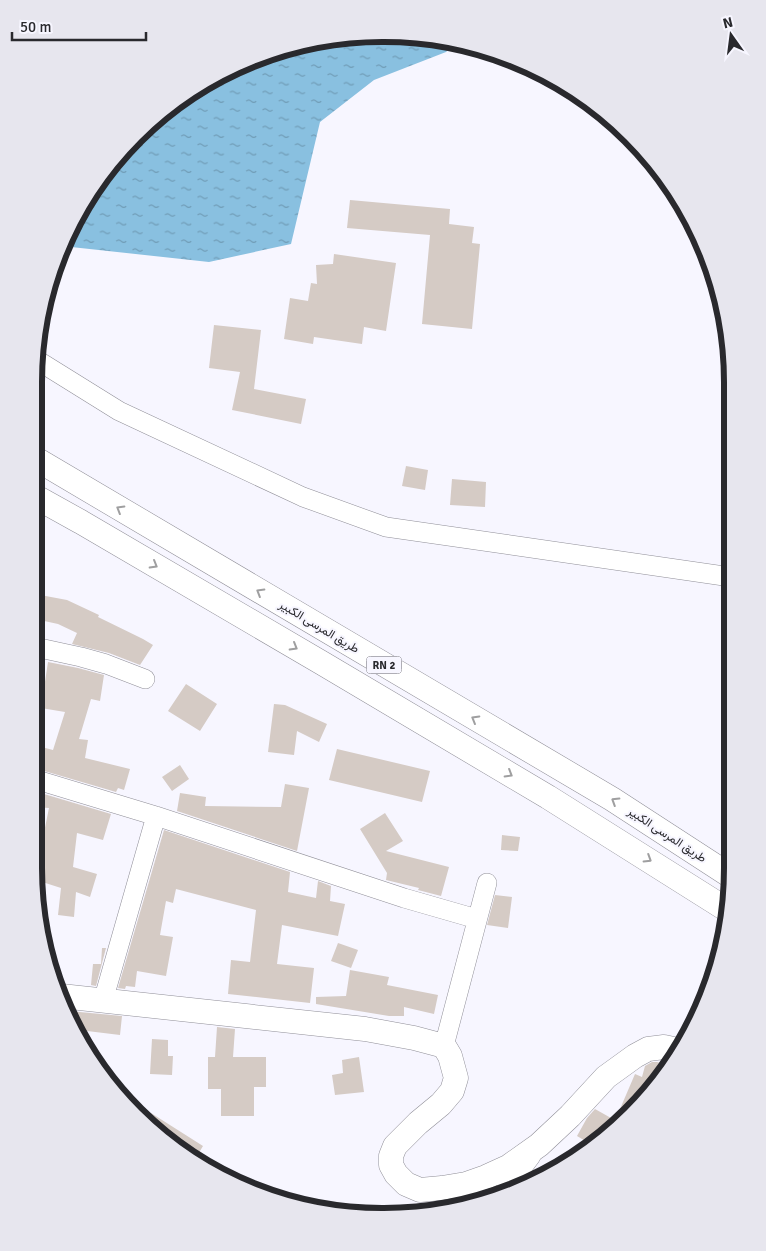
<svg xmlns="http://www.w3.org/2000/svg" width="766" height="1251" font-family="Signika,Vazirmatn,sans-serif">
  <style>
    .water { fill: url(#water-ripples) }
    .building { fill: #d5cbc5 }
    .lines { fill: none; stroke-linecap: round; stroke-linejoin: round }
    .minor-casing { stroke: #908f98; stroke-width: 20 }
    .major-casing { stroke: #908f98; stroke-width: 25 }
    .minor { stroke: #fff; stroke-width: 19 }
    .major { stroke: #fff; stroke-width: 24 }
    .oneway { stroke: #9f9fa0 }
    .labels { text-anchor: middle; dominant-baseline: central; stroke-width: 4; stroke-linejoin: round; paint-order: stroke }
    .shield { fill: #f7f6ff; stroke: #67666c; stroke-width: 1 }
    .shield-label { font-size: 11px; font-weight: bold; fill: #29292d }
    .street-label { font-size: 12px; fill: #29292d; stroke: #f7f6ff }
    .rim { fill: none; stroke: #29292d; stroke-width: 6 }
  </style>
  <defs>
    <pattern id="water-ripples" width="26" height="14" patternUnits="userSpaceOnUse" patternTransform="scale(1.25)"><rect width="26" height="14" fill="#89c0e0"/><path d="M2 4q2-2 4 0t4 0M15 11q2-2 4 0t4 0" fill="none" stroke="#709cb6"/></pattern>
  </defs>
  <rect width="100%" height="100%" fill="#f7f6ff"/>
  <!-- water -->
  <path class="water" d="M406,34L455,43L446,52L374,80L320,122L291,244L209,262L62,246L106,171L153,121L208,81L270,52L337,37Z"/>
  <!-- building -->
  <path class="building" d="M350,200L450,209L449,224L474,227L472,243L480,244L472,329L422,324L430,235L347,228Z
    M334,254L396,263L386,331L364,327L362,344L314,337L313,344L284,339L290,298L308,301L311,283L317,284L316,265L333,264Z
    M214,325L261,330L254,389L306,399L301,424L232,410L240,372L209,368Z
    M406,466L428,470L425,490L402,486Z
    M452,479L486,482L485,507L450,505Z
    M35,594L67,600L99,615L98,617L143,639L153,645L140,665L109,653L72,644L77,633L58,624L35,619Z
    M48,662L78,668L104,675L100,701L91,699L79,739L88,740L85,758L130,769L124,790L118,788L116,792L34,768V745L53,750L65,712L41,708Z
    M186,684L217,704L200,731L168,711Z
    M274,704L285,705L327,724L319,742L297,731L294,755L268,752Z
    M337,749L430,771L422,802L329,780Z
    M180,765L189,779L172,791L162,777Z
    M285,784L309,788L297,851L177,811L180,793L206,797L205,806L281,807Z
    M34,791L111,814L103,840L77,833L73,867L97,874L90,897L76,892L74,917L58,915L61,888L36,880L34,868V850L40,852L49,808L34,807Z
    M385,813L403,841L386,851L449,867L441,896L418,890L419,888L386,880L387,873L360,829Z
    M164,830L290,872L288,892L316,898L318,881L331,886L330,901L345,904L338,936L282,925L277,964L314,968L310,1003L228,994L231,960L250,962L256,910L176,889L173,903L166,901L160,935L173,937L166,976L137,971L135,987L126,986L125,989L118,988Z
    M502,835L520,837L518,851L501,850Z
    M495,895L512,897L508,928L487,925Z
    M338,943L358,950L351,968L331,961Z
    M102,948H106L96,986L91,985L93,964H101Z
    M350,970L389,977L387,985L438,995L434,1014L404,1007V1016H389L316,1004V997L346,996Z
    M69,1011L122,1016L120,1035L79,1030Z
    M217,1027L235,1029L233,1057H266V1087H254V1116H221V1089H208V1057H215Z
    M152,1039L168,1040V1056H173L172,1075L150,1074Z
    M359,1057L364,1092L335,1095L332,1075L343,1073L342,1060Z
    M652,1062H657L669,1065L660,1080L614,1123L635,1074L642,1077L645,1066Z
    M595,1109L611,1118L601,1136L592,1145L577,1136L587,1118Z
    M151,1113L203,1146L194,1161L189,1158L147,1119Z"/>
  <g class="lines">
    <!-- minor casing -->
    <g class="minor-casing">
      <path id="minor" d="M37,360L119,411L303,497L386,527L731,577
        M35,647L81,657L106,664L145,679
        M34,779L156,816L404,898L477,919
        M103,1001L156,816
        M444,1046L487,883
        M501,1196L531,1156"/>
    </g>
    <!-- major casing -->
    <g class="major-casing">
      <path id="major" d="M36,459L612,799L729,875
        M36,497L81,522L322,663L548,797L729,911
        M61,996L365,1029L414,1038L444,1046L450,1056L456,1078L452,1091L441,1104L418,1123L395,1146L391,1156V1165L396,1174L406,1184L420,1190L442,1188L466,1184L486,1177L508,1167L539,1145L570,1116L606,1077L635,1056L648,1049L664,1047L678,1050"/>
    </g>
    <!-- minor -->
    <use href="#minor" class="minor"/>
    <!-- major -->
    <use href="#major" class="major"/>
  </g>
  <!-- one-way arrows -->
  <defs><path id="oneway-chevron" d="M-2-3.5L2.5 0L-2 3.5" fill="none" stroke-width="1.6" stroke-linecap="round" stroke-linejoin="round" transform="scale(1.25)"/></defs>
  <g class="oneway">
    <use href="#oneway-chevron" transform="translate(120 509) rotate(-149)"/>
    <use href="#oneway-chevron" transform="translate(154 565) rotate(30)"/>
    <use href="#oneway-chevron" transform="translate(260 592) rotate(-149)"/>
    <use href="#oneway-chevron" transform="translate(294 647) rotate(30)"/>
    <use href="#oneway-chevron" transform="translate(475 719) rotate(-150)"/>
    <use href="#oneway-chevron" transform="translate(509 774) rotate(31)"/>
    <use href="#oneway-chevron" transform="translate(615 801) rotate(-148)"/>
    <use href="#oneway-chevron" transform="translate(648 859) rotate(32)"/>
  </g>
  <g class="labels">
    <!-- shield labels -->
    <rect class="shield" x="366.5" y="656.5" width="35" height="17" rx="4"/>
    <g class="shield-label">
      <text x="384" y="665">RN 2</text>
    </g>
    <!-- street labels -->
    <g class="street-label">
      <text transform="translate(319 627) rotate(31)">طريق المرسى الكبير</text>
      <text transform="translate(667 835) rotate(33)">طريق المرسى الكبير</text>
    </g>
  </g>
  <!-- crop -->
  <path d="M0 0H766V1251H0ZM382 42H384A340 340 0 0 1 724 382V868A340 340 0 0 1 384 1208H382A340 340 0 0 1 42 868V382A340 340 0 0 1 382 42Z" fill="#e7e6ee" fill-rule="evenodd"/>
  <path class="rim" d="M382 42H384A340 340 0 0 1 724 382V868A340 340 0 0 1 384 1208H382A340 340 0 0 1 42 868V382A340 340 0 0 1 382 42Z"/>
  <!-- north arrow -->
  <g transform="translate(731 35) rotate(346)" stroke="#f7f6ff" stroke-width="4" paint-order="stroke">
  <path d="M0-4L9 19L0 12L-9 19Z" fill="#29292d"/>
  <text y="-8" font-size="14" font-weight="bold" text-anchor="middle" fill="#29292d">N</text>
  </g>
  <!-- scale -->
  <path d="M12 32v8h134v-8" fill="none" stroke="#29292d" stroke-width="2.5"/>
  <text x="20" y="32" font-size="15" fill="#29292d" stroke="#f7f6ff" stroke-width="4" paint-order="stroke">50 m</text>
</svg>
